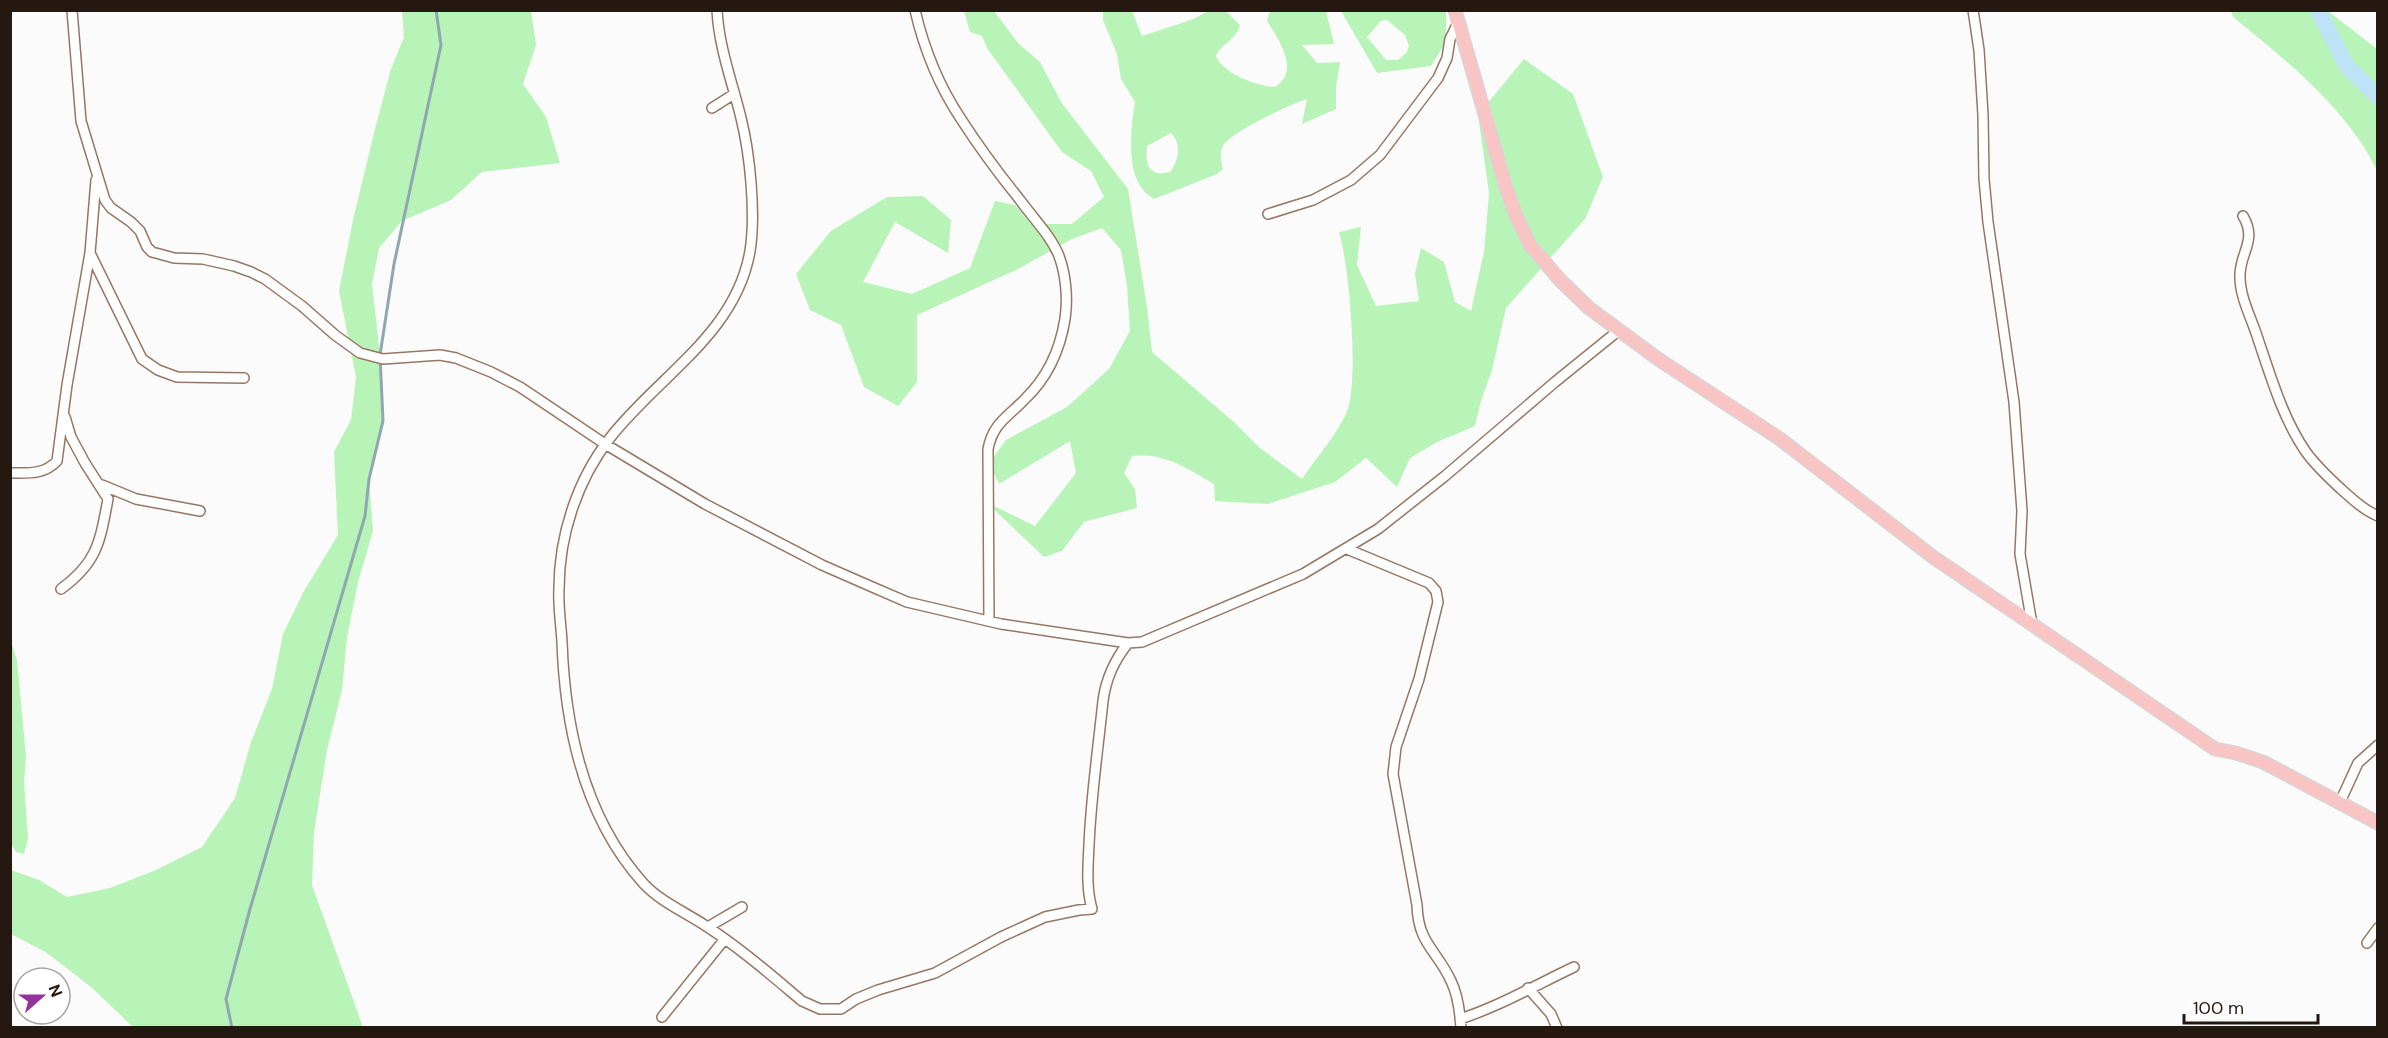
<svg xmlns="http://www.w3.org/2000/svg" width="2388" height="1038" font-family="'DM Sans',sans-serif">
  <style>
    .green { fill: #b8f3b8; fill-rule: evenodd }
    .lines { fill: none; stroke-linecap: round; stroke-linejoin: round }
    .stream { stroke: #90a6b1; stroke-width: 3 }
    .river { stroke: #bfe3f6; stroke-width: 16 }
    .minor-casing { stroke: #967764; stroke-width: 12 }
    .major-casing { stroke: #d8d5d4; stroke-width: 15 }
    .minor { stroke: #fff; stroke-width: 9 }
    .major { stroke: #f8c4c4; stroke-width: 12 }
  </style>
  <rect width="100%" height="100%" fill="#fbfbfb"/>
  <!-- green -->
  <path class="green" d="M402,11H531L536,45L523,84L546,117L560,163L482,172L451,200L402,221L379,248L372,284L380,355L383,421L369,479L373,531L358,582L347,637L342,690L327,750L314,832L312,885L363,1027H133L91,987L47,953L11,934V870L39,880L67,897L110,888L156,870L202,847L235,798L251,742L272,689L283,634L304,591L338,535L334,452L351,420L356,377L339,291L353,220L375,129L391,69L404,37Z
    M964,11H994L1018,43L1040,62L1061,102L1128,189L1147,307L1152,352L1234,422L1260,448L1302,479C1316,458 1335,437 1346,414C1360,385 1349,264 1339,232L1361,227L1357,265L1376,306L1419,301L1415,274L1421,248L1444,262L1455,302L1471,311L1484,252L1489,193L1478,115L1524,59L1573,94L1603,177L1585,219L1506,308L1492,370L1481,401L1475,426L1437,442L1410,458L1397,487L1366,458L1335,482L1268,504L1215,501L1214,484C1185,468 1167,453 1132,456L1124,473L1135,489L1137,508L1084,522L1062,551L1044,557L986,502L1035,526L1076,473L1070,441L999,484L989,463L1006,440L1067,407L1109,369L1130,331L1127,286L1121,250L1102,228L1072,239L1018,269L917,315V382L898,406L864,387L841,325L810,310L796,274L831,231L887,197L923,196L951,220L948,253L895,222L863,282L912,294L970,268L995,201L1015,205L1031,224H1072L1104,197L1091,171L1062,152L987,48L982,36L970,32Z
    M1103,11H1132L1142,36L1191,20L1209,11L1227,12L1240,25C1237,39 1221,44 1216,56C1223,74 1257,86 1275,87C1301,70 1278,39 1267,21L1270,11H1326L1334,44L1302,45L1317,63L1340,62L1336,87V109L1302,124L1307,99C1291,104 1230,132 1223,146C1219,154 1221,160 1223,169L1217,174L1154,199C1151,197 1146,194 1143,190C1126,170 1131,126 1135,102L1121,79L1117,54L1103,20ZM1171,133C1182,144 1179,161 1170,172C1149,177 1145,165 1147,146Z
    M1341,11H1446V42L1431,66L1377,73ZM1387,20L1405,35L1409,46L1407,52L1398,60H1386L1367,37L1381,21Z
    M2231,11H2328L2377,49V170C2346,108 2286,60 2233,17Z
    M10,638L17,660L26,757L24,782L28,838L24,854L16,852L11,844Z"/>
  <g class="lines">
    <!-- stream -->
    <path class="stream" d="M232,1028L226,999L250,909L365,516L369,479L383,421L380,355L394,264L441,45L436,10"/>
    <!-- river -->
    <path class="river" d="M2318,10L2346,65L2378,97"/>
    <!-- minor casing -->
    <g class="minor-casing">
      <path id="minor" d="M72,10L81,121L105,200L111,208L131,222L140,231L147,247L152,252L174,258L203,259L234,266L251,272L265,279L302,306L335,335L360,353L383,359L440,355L456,358L491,372L520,387L605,444L705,504L822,565L870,586L907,602L1001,624L1128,643L1142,642L1303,574L1378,529L1445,476L1555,382L1618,331
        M717,10C719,48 732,81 741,118C750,154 756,214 750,251C736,334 657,377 610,438C577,480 559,536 559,589C558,607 561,624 562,642C565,728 584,818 644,884C661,902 685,912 706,926C740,948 771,975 802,1001L820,1009H841L856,999L878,990L935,973L1001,937L1045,917L1079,910L1092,909C1086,888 1088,866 1089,845C1091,797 1098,749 1103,701C1106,678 1114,661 1128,643
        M915,10C924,49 939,86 961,119C979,147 999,174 1020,200C1033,218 1051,236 1059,256C1066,275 1068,299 1065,319C1060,350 1048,377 1025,399C1008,417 993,423 988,449L989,621
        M1973,10L1979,50L1983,115L1984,179L1988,222L2014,402L2022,511L2020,554L2032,624
        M712,108L734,94
        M1268,214L1313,200L1351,180L1380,155L1438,78L1447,58L1450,39L1459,21
        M2243,216C2258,241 2239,253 2240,277C2240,298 2252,319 2258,339C2271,377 2283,419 2306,452C2316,466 2329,478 2341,489C2352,499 2364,510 2378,516
        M90,253L142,359L158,370L177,377L244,378
        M10,473C28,473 44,475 57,461L67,385L90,253L96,180
        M102,485L136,499L200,511
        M1347,549L1429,583L1436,591L1438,602L1419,679L1396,747L1393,774L1417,905C1418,944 1437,950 1451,981C1458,995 1460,1012 1461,1028
        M61,589C98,562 100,541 108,499L85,463L71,437L65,417
        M2340,802L2358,763L2378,745
        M708,927L742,907
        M2367,943L2378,928
        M1528,988L1551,1014L1557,1028
        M662,1017L724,940
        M1460,1019C1500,1006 1536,985 1574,967"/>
    </g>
    <!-- major casing -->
    <g class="major-casing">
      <path id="major" d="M1455,10L1506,188L1517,218L1530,245L1560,280L1589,308L1658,359L1780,439L1933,557L2215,749L2236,753L2263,762L2378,823"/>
    </g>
    <!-- minor -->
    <use href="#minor" class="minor"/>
    <!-- major -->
    <use href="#major" class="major"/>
  </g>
  <!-- border -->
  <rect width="2388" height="1038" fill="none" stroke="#241810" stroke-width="24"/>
  <!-- north arrow -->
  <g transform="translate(42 996) rotate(69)"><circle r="28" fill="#ffffff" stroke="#a7a39f" stroke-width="1.5"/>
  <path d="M0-4.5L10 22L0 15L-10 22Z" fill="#94339a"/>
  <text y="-9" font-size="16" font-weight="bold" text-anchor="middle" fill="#241810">N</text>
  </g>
  <!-- scale -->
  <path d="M2184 1014v9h134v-9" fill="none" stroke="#241810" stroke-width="3"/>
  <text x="2193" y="1014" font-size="18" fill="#241810" stroke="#ffffff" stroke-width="4.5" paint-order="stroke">100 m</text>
</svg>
